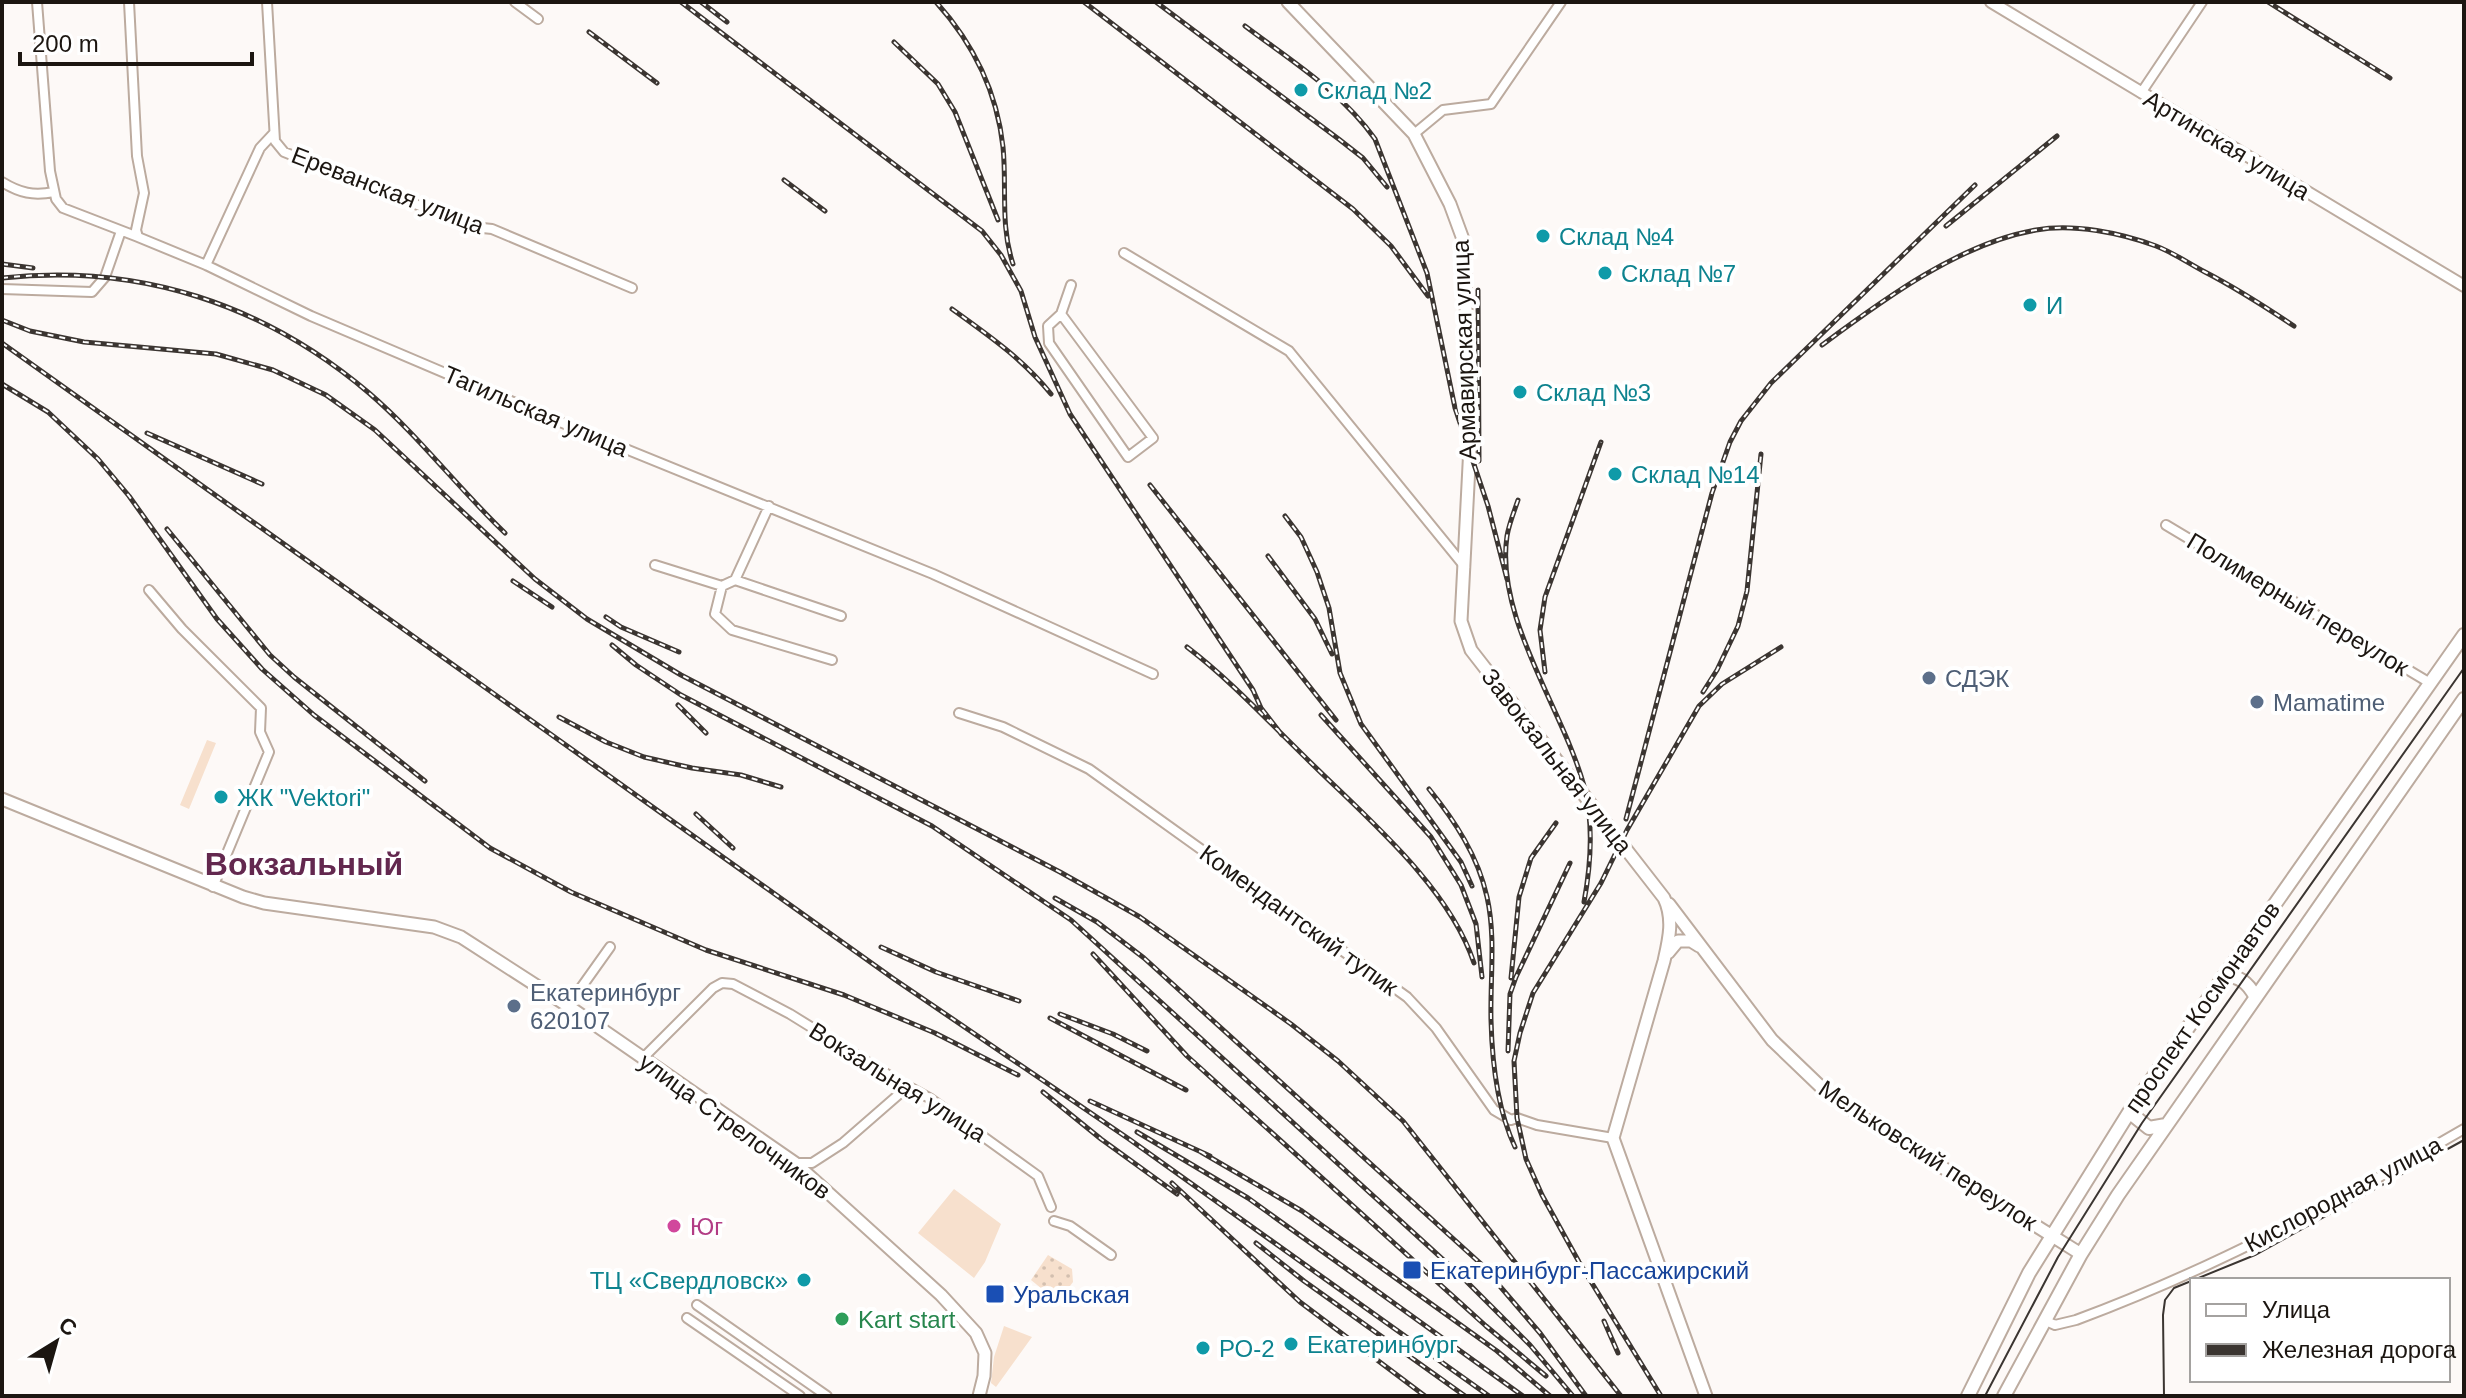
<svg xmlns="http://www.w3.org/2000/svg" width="2466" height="1398" font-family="Helvetica,sans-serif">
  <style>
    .grass { fill: url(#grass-dots) }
    .park { fill: #f7e0cd }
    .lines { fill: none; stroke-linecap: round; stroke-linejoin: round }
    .minor-casing { stroke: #bcab9f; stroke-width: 12 }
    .tertiary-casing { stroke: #bcab9f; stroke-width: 14 }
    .secondary-casing { stroke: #bcab9f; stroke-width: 15 }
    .primary-casing { stroke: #bcab9f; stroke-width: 16 }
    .minor { stroke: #fff; stroke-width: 8 }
    .tertiary { stroke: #fff; stroke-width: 10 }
    .secondary { stroke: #fff; stroke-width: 11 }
    .primary { stroke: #fff; stroke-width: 12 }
    .tram { stroke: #3b3531; stroke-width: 2 }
    .rail-casing { stroke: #3b3531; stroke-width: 5 }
    .rail { stroke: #fff; stroke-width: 2; stroke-dasharray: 6; stroke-linecap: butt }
    .culture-dot { fill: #0f9aa8; stroke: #fff; stroke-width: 3 }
    .service-dot { fill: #5c6f8a; stroke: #fff; stroke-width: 3 }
    .hotel-dot { fill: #d1479c; stroke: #fff; stroke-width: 3 }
    .transit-dot { fill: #1a4fb4; stroke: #fff; stroke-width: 3 }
    .leisure-dot { fill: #2e9e5b; stroke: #fff; stroke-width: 3 }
    .labels { text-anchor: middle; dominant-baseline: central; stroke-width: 8; stroke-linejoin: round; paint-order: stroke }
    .culture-label { font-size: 24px; fill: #0d838f; stroke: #fff; text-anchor: start }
    .street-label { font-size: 24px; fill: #1c1611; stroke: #fff }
    .service-label { font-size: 24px; fill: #4e5e75; stroke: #fff; text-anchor: start }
    .hotel-label { font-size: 24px; fill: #b23c85; stroke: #fff; text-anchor: start }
    .transit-label { font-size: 24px; fill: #164399; stroke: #fff; text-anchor: start }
    .leisure-label { font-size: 24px; fill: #27864d; stroke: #fff; text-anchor: start }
    .district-label { font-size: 32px; font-weight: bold; fill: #63284f; stroke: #fff }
  </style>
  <defs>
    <pattern id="grass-dots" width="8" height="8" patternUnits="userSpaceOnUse" patternTransform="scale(2)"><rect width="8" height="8" fill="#f7e0cd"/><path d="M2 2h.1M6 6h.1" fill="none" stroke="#d3bfaf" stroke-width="1.8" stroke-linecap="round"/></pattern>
  </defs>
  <rect width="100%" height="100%" fill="#fdf9f7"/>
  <!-- grass -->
  <path class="grass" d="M1048,1255L1072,1269L1073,1282L1058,1302L1031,1280Z"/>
  <!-- park -->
  <path class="park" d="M207,740L216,743L189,809L180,805Z
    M954,1189L1001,1224L985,1262L974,1278L918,1233Z
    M1004,1326L1032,1337L996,1387L991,1383L994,1357Z"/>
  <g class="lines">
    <!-- minor casing -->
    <g class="minor-casing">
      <path id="minor" d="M37,2L50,171L56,199L63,208L138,237
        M129,2L137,156L144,193L136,230L138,237L206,265L311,316L579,430L933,574L1153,674
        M267,2L275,141L284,152L473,227L492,229L632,288
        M515,2L538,19
        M2141,93L2202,2
        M1414,134L1443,110L1491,104L1561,2
        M2,182C20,193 33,196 54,192
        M1124,253L1289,351L1465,567
        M206,265L260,148L274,133
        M2,289L92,292L105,277L121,231
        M1061,314L1153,438L1128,457L1049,343L1048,326L1061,314L1071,285
        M2166,525L2430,683
        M655,565L722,586L735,580L841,616
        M735,580L769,506
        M722,586L715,614L732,630L832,660
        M149,590L182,629L261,708L260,732L269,752L213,887
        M959,713L1003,727L1089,769L1407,997L1436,1028L1494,1110L1511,1120L1517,1118L1537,1125L1613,1138
        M568,1006L610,947
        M643,1058L713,988L722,983L733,984L790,1014L898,1081L905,1089L911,1088L931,1099L1038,1176L1051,1207
        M797,1163H812L843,1143L905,1089
        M1054,1221L1070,1226L1111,1255
        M697,1305L827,1396
        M687,1318L800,1396
        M2044,1320L2055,1325L2076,1320C2211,1270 2340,1201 2464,1129"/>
    </g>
    <!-- tertiary casing -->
    <g class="tertiary-casing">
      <path id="tertiary" d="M1991,2L2464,286"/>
    </g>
    <!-- secondary casing -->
    <g class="secondary-casing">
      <path id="secondary" d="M1288,2L1414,134L1450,204L1464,242L1470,446L1461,621L1471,650L1664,898C1674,919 1669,939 1664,961L1613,1138L1706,1396
        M2,799L243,897L264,903L434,927L461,937L568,1006L795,1163L813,1179L941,1295L976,1333L985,1353L984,1376L979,1396
        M1669,904L1772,1040L1822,1088L1865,1119L2081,1254
        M1668,953L1678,941H1691L1699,946"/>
    </g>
    <!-- primary casing -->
    <g class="primary-casing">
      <path id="primary" d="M2224,976C2239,975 2248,983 2255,996
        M2133,1106L2134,1116L2149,1128L2166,1125
        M1968,1396L2029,1273L2133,1106L2464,635
        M2004,1396L2081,1254L2118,1195L2464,699"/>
    </g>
    <!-- minor -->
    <use href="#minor" class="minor"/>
    <!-- tertiary -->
    <use href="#tertiary" class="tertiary"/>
    <!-- secondary -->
    <use href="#secondary" class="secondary"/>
    <!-- primary -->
    <use href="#primary" class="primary"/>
    <!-- tram -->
    <path class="tram" d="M1985,1396L2058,1257L2142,1123L2464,668
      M2164,1396L2163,1315L2165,1300L2174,1288L2255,1255L2464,1140"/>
    <!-- rail casing -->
    <g class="rail-casing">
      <path id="rail" d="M681,2L982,231L1001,255L1021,291L1035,337L1070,414L1253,690L1261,708L1282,735
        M701,2L727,22
        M936,2C973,43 997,92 1003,147C1007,187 1000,225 1013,264
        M1084,2L1353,209L1391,246L1428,296
        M1156,2L1340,140L1363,158L1387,187
        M2268,2L2390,78
        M1245,26C1290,60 1342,92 1375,139L1427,273L1455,408L1488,506L1507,579
        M589,32L657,83
        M894,42L938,84L955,112L998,220
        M784,180L825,211
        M1946,226L2057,136
        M2,264L33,268
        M2,278C139,263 264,304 369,393C418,435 458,488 505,533
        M1478,290L1479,461
        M952,309C988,335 1023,359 1051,394
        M2,320L30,331L84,342L216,354L273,370L326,395L375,430L535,579L587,619L681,675L1060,872L1140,917L1291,1024L1338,1061L1403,1121L1621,1396
        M2,343L894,979L1129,1139L1489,1396
        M1822,345C1883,300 1960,243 2036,230C2073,223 2121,233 2156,246C2174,253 2188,263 2205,272C2236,288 2264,306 2294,326
        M2,384L48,412L98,459L129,496L217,619L262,669L314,715L490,848L571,892L706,950L844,995L935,1033L1018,1075
        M147,433L262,484
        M1150,485L1336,720
        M1518,500C1514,512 1509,524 1507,536C1495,618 1563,709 1584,786C1594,824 1591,864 1584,902
        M1285,516L1301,537L1317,572L1329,608L1340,673L1361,724L1461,862L1472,886
        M167,529L270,655L294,677L425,781
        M1268,556L1315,619L1332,654
        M513,581L552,607
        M606,617L621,627L679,652
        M612,645L636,665L681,695L932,826L1071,920L1460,1275L1530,1345L1573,1396
        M1187,647C1229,679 1266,719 1304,756C1362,814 1448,884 1474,963
        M1545,672L1540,630L1545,597L1601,442
        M1703,692L1717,670L1738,626L1747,591L1761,454
        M678,705L706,733
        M1321,715L1431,837L1461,885L1476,924L1482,977
        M559,717L606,742L644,757L692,768L741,775L781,787
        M1429,789C1455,821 1478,856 1487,897C1496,937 1490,979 1491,1020C1492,1061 1497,1109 1515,1147
        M696,814L733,848
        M1626,819L1712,493L1730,442L1741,421L1771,383L1975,185
        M1055,898L1097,922L1144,958L1480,1263L1540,1333L1586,1396
        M881,947L936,972L1019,1001
        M1093,954L1187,1056L1486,1326L1546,1376
        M1511,978L1519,897L1531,858L1556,823
        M1060,1014L1113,1034L1147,1051
        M1050,1018L1186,1090
        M1508,1051L1510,994L1516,977L1570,863
        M1043,1092L1101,1139L1177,1194
        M1090,1101L1210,1156
        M1137,1132L1248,1198L1523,1396
        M1201,1152L1302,1211L1497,1351L1550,1396
        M1172,1183L1300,1302L1425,1396
        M1256,1243L1304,1281L1465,1396
        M1604,1321L1618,1353
        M1661,1396L1579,1262L1542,1195L1526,1159L1517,1118L1514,1061L1520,1033L1533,993L1601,883L1627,830L1699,706L1722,684L1781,647"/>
    </g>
    <!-- rail -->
    <use href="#rail" class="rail"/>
  </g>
  <!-- markers -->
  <g class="culture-dot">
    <circle cx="1301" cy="90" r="8"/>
    <circle cx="1543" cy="236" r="8"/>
    <circle cx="1605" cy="273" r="8"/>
    <circle cx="2030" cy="305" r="8"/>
    <circle cx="1520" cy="392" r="8"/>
    <circle cx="1615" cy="474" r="8"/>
    <circle cx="221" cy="797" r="8"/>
    <circle cx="804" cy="1280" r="8"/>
    <circle cx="1291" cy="1344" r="8"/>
    <circle cx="1203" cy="1348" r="8"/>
  </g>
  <g class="service-dot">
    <circle cx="1929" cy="678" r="8"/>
    <circle cx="2257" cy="702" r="8"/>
    <circle cx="514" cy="1006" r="8"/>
  </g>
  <circle class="hotel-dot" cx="674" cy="1226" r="8"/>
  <g class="transit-dot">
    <rect x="1402" y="1260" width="20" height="20" rx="4"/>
    <rect x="985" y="1284" width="20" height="20" rx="4"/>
  </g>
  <circle class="leisure-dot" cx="842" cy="1319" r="8"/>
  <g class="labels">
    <!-- culture labels -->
    <g class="culture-label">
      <text x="1317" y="90">Склад №2</text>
      <text x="1559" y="236">Склад №4</text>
      <text x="1621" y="273">Склад №7</text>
      <text x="2046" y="305">И</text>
      <text x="1536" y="392">Склад №3</text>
      <text x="1631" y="474">Склад №14</text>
      <text x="237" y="797">ЖК "Vektori"</text>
      <text x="788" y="1280" text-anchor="end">ТЦ «Свердловск»</text>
      <text x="1307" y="1344">Екатеринбург</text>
      <text x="1219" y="1348">РО-2</text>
    </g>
    <!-- street labels -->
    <g class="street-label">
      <text transform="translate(2227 145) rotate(31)">Артинская улица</text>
      <text transform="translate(388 190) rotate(21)">Ереванская улица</text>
      <text transform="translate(1464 350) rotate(-92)">Армавирская улица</text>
      <text transform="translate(536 411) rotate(23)">Тагильская улица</text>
      <text transform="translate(2298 604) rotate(31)">Полимерный переулок</text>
      <text transform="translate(1557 761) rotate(52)">Завокзальная улица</text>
      <text transform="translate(1299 920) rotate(36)">Комендантский тупик</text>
      <text transform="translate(2202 1007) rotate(-55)">проспект Космонавтов</text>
      <text transform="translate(898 1082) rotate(32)">Вокзальная улица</text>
      <text transform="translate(735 1126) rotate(36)">улица Стрелочников</text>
      <text transform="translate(1928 1155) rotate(33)">Мельковский переулок</text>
      <text transform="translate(2343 1194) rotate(-28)">Кислородная улица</text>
    </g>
    <!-- service labels -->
    <g class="service-label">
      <text x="1945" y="678">СДЭК</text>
      <text x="2273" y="702">Mamatime</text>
      <text x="530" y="992">Екатеринбург<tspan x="530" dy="28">620107</tspan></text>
    </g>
    <!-- hotel labels -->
    <g class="hotel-label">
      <text x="690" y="1226">Юг</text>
    </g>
    <!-- transit labels -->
    <g class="transit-label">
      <text x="1430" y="1270">Екатеринбург-Пассажирский</text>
      <text x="1013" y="1294">Уральская</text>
    </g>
    <!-- leisure labels -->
    <g class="leisure-label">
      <text x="858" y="1319">Kart start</text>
    </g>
    <!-- district labels -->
    <g class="district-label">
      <text x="304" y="864">Вокзальный</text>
    </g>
  </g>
  <!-- border -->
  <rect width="2466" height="1398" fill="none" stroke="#1c1611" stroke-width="8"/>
  <!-- legend -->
  <rect x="2190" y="1278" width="260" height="104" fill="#ffffff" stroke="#a4a2a0" stroke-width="2"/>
  <rect x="2206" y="1304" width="40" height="12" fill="#ffffff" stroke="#a4a2a0" stroke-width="2"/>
  <text x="2262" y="1318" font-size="24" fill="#1c1611">Улица</text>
  <rect x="2206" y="1344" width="40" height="12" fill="#3b3531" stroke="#a4a2a0" stroke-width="2"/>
  <text x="2262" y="1358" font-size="24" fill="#1c1611">Железная дорога</text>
  <!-- north arrow -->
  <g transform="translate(56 1342) rotate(37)" stroke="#ffffff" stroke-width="6" paint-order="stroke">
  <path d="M0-6L14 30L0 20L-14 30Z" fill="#1c1611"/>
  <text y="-12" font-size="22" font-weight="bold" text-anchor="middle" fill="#1c1611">С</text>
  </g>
  <!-- scale -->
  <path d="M20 52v12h232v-12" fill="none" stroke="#1c1611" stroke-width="4"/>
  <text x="32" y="52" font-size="24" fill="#1c1611" stroke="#ffffff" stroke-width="6" paint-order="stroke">200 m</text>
</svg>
